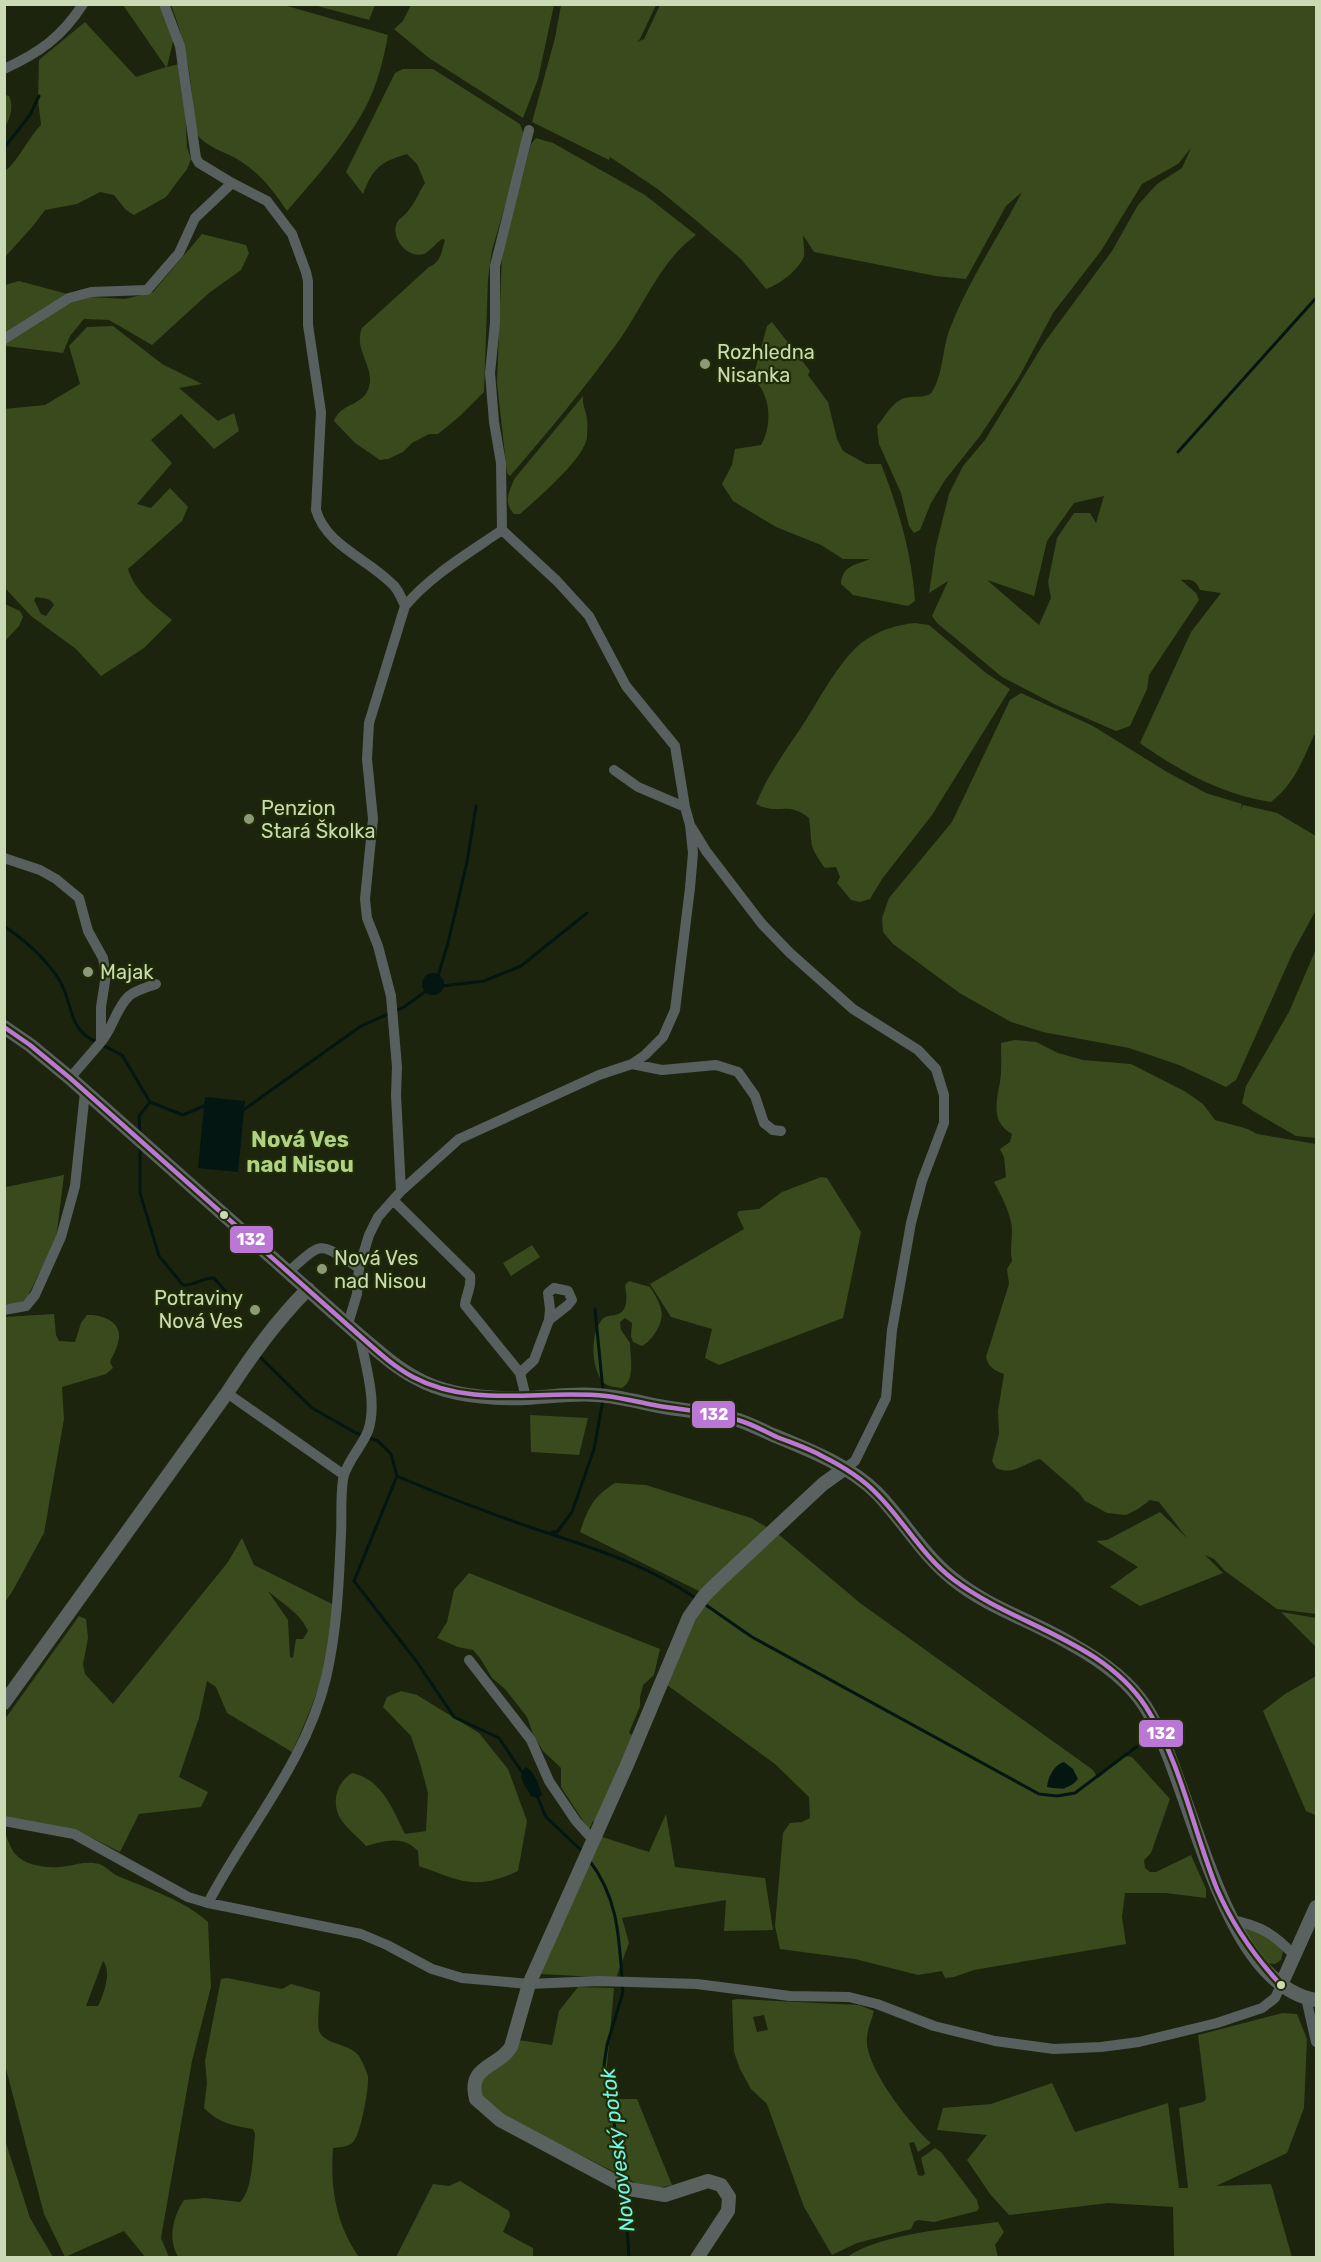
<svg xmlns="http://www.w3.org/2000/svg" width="1321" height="2262" font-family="Rubik,sans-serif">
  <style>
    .green { fill: #394a1d; fill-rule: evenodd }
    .water { fill: #031612 }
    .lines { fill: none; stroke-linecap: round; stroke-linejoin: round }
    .stream { stroke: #031612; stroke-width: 3 }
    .street { stroke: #58605f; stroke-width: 10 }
    .secondary { stroke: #59625f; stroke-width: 14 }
    .bus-1-casing { stroke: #1f2d04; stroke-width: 9 }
    .bus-1 { stroke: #ba77d6; stroke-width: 4.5 }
    .poi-dot { fill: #8c9a7a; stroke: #1f2d04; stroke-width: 2 }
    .bus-dot { fill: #c9dab4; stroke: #1f2d04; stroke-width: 2 }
    .labels { text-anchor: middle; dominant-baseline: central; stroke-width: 4.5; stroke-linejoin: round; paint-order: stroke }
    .poi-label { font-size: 20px; fill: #c9dab4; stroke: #1f2d04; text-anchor: start }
    .water-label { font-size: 21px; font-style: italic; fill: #74f5e8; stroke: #1f2d04 }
    .quarter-label { font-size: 22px; font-weight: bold; fill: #b0d082; stroke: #1f2d04 }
    .line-badge { stroke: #1f2d04; stroke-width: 2 }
    .badge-label { font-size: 16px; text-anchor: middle; font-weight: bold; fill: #fff }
  </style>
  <rect width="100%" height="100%" fill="#1c240d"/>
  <!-- green -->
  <path class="green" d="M123,5H161L174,37L167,67L179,64L185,105L187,147L191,159L187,169L166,197L134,215L126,210L114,195L100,192L77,204L45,210L33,226L5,257V171C20,159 27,139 41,125L38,100L39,60L85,22L136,77L166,67Z
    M171,5H284L388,35C384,57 379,78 370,98C353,136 314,180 287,211C273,190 259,172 237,159C225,152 210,148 200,138C193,131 193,118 193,108C191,72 184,38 171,5Z
    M314,5H375L369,20Z
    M411,5H554L538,79L523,118L429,58L394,29L403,21Z
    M561,5H656L640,39L637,42L644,39L660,5H1316V736L1314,735C1302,762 1294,784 1271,802C1223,795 1179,771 1140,743L1191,632L1221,593L1200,590C1196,580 1191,579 1181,580L1196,593L1199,600L1149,675L1147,689L1130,726L1116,731L1056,705L1002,677L937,623L932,616L948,581L929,593L936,546L949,494L963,466L985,440L1044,343L1112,251L1138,205L1157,184L1182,168L1191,148L1178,164L1142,184L1101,251L1053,313L1019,377L980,436L945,480L931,503L920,530L914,533L909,526L901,493L879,444L877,426C884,418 892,403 902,399C910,395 927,399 932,392C944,373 942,346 951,326C970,278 999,236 1022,192L1006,206L966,279L936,276L814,252L803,235C803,241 805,250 804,256C800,269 779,285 766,289L741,259L698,222L659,190L610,157L609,160L532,122L555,38ZM1104,496L1096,523L1090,513H1074L1057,538L1048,582L1051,598L1039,625L987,580L1034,596L1047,541L1074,503Z
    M403,69H433L520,124L525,138L492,250L488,279L484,392L460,416L438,434H429L412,443L403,452L388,459L380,460L355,443L334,421C340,403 364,406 369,387C375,367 353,350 362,328L429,267C442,261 441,252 445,240L442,239C436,243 430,251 424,254C408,259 392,240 396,225C398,218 404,217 408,211C415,203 419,192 425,183L417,164L407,154C380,162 373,168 363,194L346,172L395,73Z
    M5,95L9,96C14,107 10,118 5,127Z
    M536,138L553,143L645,195L696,235C661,260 644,305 620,339C586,387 548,432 510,476L507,473L497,383L502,253L531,144Z
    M202,234L246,245L249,253L241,270L209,293L152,345L109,320L84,319L70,336L63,353L5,346V285L19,281L75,296L125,299L153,292Z
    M772,322L810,371L808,375L828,402L837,439L843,451L866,464H881C898,507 912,554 915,601L908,606L853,595L841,584C842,565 856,565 870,559H843L821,545L776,527L733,501L722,484L732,465L735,449L761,445C770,430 771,407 763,392C760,384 755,383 754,374L767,326Z
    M113,326L162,364L202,384L179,388L218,421L234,413L239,431L214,449L181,414L151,440L172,463L137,504L151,508L170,488L188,507L182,521L128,569C135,592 155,606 172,620L144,648L101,676L76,649L31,616L5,588L4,409L45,405L80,384L69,346L87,327ZM36,597C44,599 50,597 54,605L46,616L41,614L34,600Z
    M583,396C582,404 586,411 587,419C588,424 587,432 587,437C585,458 537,499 520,514H514C503,502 509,491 515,478Z
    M5,604L20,611L23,617L19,626L5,641Z
    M915,623L929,625L986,673L1010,689L932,815L882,879L870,899L860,902L851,900L837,883L840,877L836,867L825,868C807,843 813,846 809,818C787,800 778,816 756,804C768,773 788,748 806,720C821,696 843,654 867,639C883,629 897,625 915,623Z
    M1021,693L1093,726L1167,772L1206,793L1242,804L1240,810L1243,805L1277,813L1316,836V910L1293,952L1236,1080L1226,1087L1179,1065L1129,1048L1043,1032L1011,1022L961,994L893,944L883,932L882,918L889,898L952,822L1010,700Z
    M1316,949V1138L1296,1136L1253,1111L1242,1103L1246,1086L1289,1012Z
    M1015,1040L1036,1042L1058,1053L1083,1060L1131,1064L1186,1092L1203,1104L1215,1120L1248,1129L1257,1134L1316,1144V1614L1277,1609L1225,1571L1214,1559L1205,1555L1223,1573L1140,1606L1110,1587L1138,1567L1096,1541L1107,1540L1160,1512L1187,1538L1159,1502L1150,1500L1138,1509L1126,1515L1107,1513L1085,1501L1079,1493L1040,1459C1024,1463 1013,1476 996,1468L992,1461L999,1434L998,1411L1004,1374C995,1371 988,1367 986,1357L1009,1284L1007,1269L1012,1261C1009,1247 1014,1234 1011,1222C1008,1208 1001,1195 994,1182L1006,1177L1004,1157L1000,1149L1010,1142L1012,1134C991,1122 996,1103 1000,1082C1002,1069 1001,1056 1001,1043Z
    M64,1175L56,1239L27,1298L19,1305L5,1304L6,1187Z
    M821,1177L827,1178L861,1232L843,1318L719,1365L705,1358L712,1329L671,1317L650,1284L744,1229L737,1214L739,1211L759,1209L782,1192Z
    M532,1245L540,1257L511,1276L503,1263Z
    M629,1281L650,1287C654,1293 659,1301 661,1309C665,1321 653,1340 642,1346L633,1342L631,1336L632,1323L625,1318L620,1322L621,1330L630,1343C630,1357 636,1379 622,1388C616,1387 609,1387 604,1383C591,1370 590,1335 601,1321C607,1312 618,1319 624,1309C628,1301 626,1293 625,1285Z
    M54,1314L56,1335L59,1341L75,1342L81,1323L87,1315C101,1314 121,1321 119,1338C118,1347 113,1355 110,1362L113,1368L106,1374L62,1387L64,1419L44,1533L12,1592L5,1602V1317Z
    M530,1415L588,1418L579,1455L531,1452Z
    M615,1483L646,1485L751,1518L777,1533L860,1603L1093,1770L1098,1778L1125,1756L1132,1757L1170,1799L1151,1853L1144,1860L1145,1868L1150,1872H1156L1191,1855L1206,1889V1898L1165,1893H1125L1122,1917L1126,1944L974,1970L954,1977L945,1978L942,1971L918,1975L855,1959L780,1949L775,1926L783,1833L790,1823L802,1822L810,1818L809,1797L775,1764L663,1682L684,1638L702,1609L699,1591L580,1532C588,1508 593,1497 615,1483ZM1064,1762L1065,1789L1048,1787L1057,1766Z
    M242,1538L254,1565L332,1604C335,1655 313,1706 292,1752L227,1713L216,1687L207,1681L199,1718L179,1777L208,1792L201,1807L139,1814L120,1852L78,1831L5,1817V1719L79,1616L86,1619L88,1638L83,1664L85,1674L113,1704L228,1562ZM268,1591C282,1603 301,1614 308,1631L303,1639H296L293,1658L290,1657L288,1620Z
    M469,1573L660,1649L654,1675L643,1685L640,1697V1706L629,1733L632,1735L595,1823L593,1821L589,1830L561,1787V1768L543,1751L533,1734L527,1717L505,1689L492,1678L480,1658L473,1650L458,1647L437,1638L447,1622L454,1590Z
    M1281,1612L1316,1618V1647Z
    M1316,1676V1814L1315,1815L1306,1811L1263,1711L1285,1694Z
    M401,1691L417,1695L479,1733L508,1769L527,1821L518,1871C475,1891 461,1881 419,1866L418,1851C402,1835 386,1841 366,1846C358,1837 346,1828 340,1818C331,1802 337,1782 352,1773C382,1779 393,1810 405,1834L426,1831L428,1793L420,1763L411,1736L383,1707L387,1697Z
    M666,1814L675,1867L765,1878L773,1930L724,1931L726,1900L622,1918L629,1943L616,1978L540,1974L599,1836L649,1852Z
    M5,1833C8,1840 11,1849 15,1854C27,1867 51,1869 67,1866C79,1864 87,1861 99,1864C107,1867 111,1873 118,1876C148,1889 184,1900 208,1922L211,1987L192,2061L161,2238L169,2257H145L124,2231L65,2257L44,2214L5,2065ZM103,1961C112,1971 104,1994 98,2006H86Z
    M1243,1928C1258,1930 1272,1939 1283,1951L1281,1960L1275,1964L1266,1963Z
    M227,1978L282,1989L291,1984L320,1992C320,2001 316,2027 320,2033C329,2046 349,2043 359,2056C362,2061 367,2071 368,2077C369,2089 361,2132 354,2141C350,2147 340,2147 333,2148C330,2188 336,2224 359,2257L179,2258C167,2241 173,2216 184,2200L205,2198L240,2202C253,2191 253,2151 255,2134L253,2129C233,2126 219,2123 204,2108L207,2083L205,2061L221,1979Z
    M578,1987L614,1988L604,2099H637L672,2185L650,2190L497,2113L478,2097L479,2078L517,2051L518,2040L552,2045L559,2011Z
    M738,1999L859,2005L874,2011C872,2020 867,2029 867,2038C864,2066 910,2124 931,2143L918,2152L914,2142L909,2143L918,2175L922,2176L925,2174L921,2158L935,2148L941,2152L977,2200L979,2208L977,2211L934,2222L918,2220L914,2222L911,2229L857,2243L832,2255L804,2207L767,2104L751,2089L740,2069L734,2052L732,2000ZM764,2015L768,2030L757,2032L753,2017Z
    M1283,2013L1297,2014L1307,2039L1304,2108L1287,2153L1216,2186L1271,2184L1292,2257H1174L1173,2207L1108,2203L1009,2215L990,2194L967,2160L987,2135L937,2130L943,2108L991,2104L1052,2083L1075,2132L1168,2103L1179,2188H1188L1179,2108L1203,2102L1206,2099L1198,2035Z
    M5,2140L30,2218L53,2257H5Z
    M460,2181L509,2211L510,2216L503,2232L533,2248V2257H396L433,2184L449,2186Z
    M998,2222L1004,2232L995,2245L998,2257H847C882,2233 955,2228 998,2222Z"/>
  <!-- water -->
  <path class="water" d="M422 984a11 11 0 1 1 22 0a11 11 0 1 1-22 0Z
    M205,1097L245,1101L238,1172L198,1168Z
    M1064,1762L1073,1769L1078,1779C1069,1790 1060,1789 1047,1787C1048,1777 1054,1765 1064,1762Z
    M526,1767C536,1773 538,1784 542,1795L538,1798L531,1796C526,1786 515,1776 526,1767Z"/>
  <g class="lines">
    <!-- stream -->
    <path class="stream" d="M4,148L30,115L39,96
      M1178,452L1316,298
      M4,926C26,941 47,959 61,983C73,1005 68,1029 96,1042
      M438,976L448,943L467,862L476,806
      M442,986L484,981L521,966L587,913
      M102,1045L122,1055L150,1102L139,1116L140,1134
      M150,1102L183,1115L206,1105
      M242,1111L361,1026L404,1007L426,991
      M140,1147V1193L159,1256L183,1285C195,1286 203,1277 214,1278L227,1293
      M595,1309L603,1391
      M260,1357L312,1408L356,1433L378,1441L391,1454L397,1476L354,1581L417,1662L454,1717L499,1738L522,1772
      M397,1476C438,1494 479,1509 521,1524C582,1545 644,1562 697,1599
      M552,1532H557L572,1512L594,1449L603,1400
      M703,1603L752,1637L1039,1794L1057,1796L1075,1793L1152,1735
      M537,1796L546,1817L583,1852
      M589,1860C617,1896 619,1934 622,1978
      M622,1985L623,1992L607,2045L604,2065L624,2181
      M625,2193L629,2258"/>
    <!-- street -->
    <path class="street" d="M164,4L180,46L196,158L199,163L232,183L267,201L292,234L306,272L308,281V325L321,412L316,510C326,545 366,558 390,582C398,588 401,597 405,606
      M4,69C39,53 62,37 83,4
      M4,339L69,298L91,292L147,290L179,253L195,218L232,183
      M614,770L638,787L685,807
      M692,828L706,851L762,924L790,953L853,1009L918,1050L936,1069L944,1095V1123L922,1181L911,1223L892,1330L886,1398L855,1461L844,1469
      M4,858L40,870L56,879L79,898L88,931L103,958L106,975L101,1007V1042L70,1078
      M101,1042C113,1028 116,1008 129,996C136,990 148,987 156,984
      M632,1064L662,1070L716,1065L738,1072L755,1096L764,1123L773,1130L781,1131
      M401,1191L396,1095L397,1067L391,996L378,946L367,918L365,899L373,819L367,759L369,723L405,606C431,575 469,553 502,530
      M393,1200L470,1276C472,1287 466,1294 465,1305L520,1373L526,1398
      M288,1272C325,1240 317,1242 359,1268
      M4,1310L26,1306L35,1295L61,1237L75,1186L85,1092
      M348,1324L357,1294L359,1268L369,1235L378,1217L401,1191L459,1139L599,1075L632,1064L645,1055L663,1037L675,1010L690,888L693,853L690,825L685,807L675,746L626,686L589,616L557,581L502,530L501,463L494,422L490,373L495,323V266L529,130
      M520,1373L534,1360L549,1320L568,1305L572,1300L568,1291L554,1288L548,1293L550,1309L549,1320
      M227,1393L344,1475
      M469,1660L531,1740L549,1781L576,1821L593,1840
      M4,1821L74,1834L188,1897L208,1903L361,1934L387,1945L432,1969L462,1978L529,1984L598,1981L697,1984L790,1996L849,1997L877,2004L934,2026L995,2041L1054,2049L1101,2047L1139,2042L1217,2023L1262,2008L1275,1998L1281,1985
      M208,1903C247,1828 306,1762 326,1678C337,1631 339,1582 341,1534C342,1518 340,1489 344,1475C349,1459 362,1446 368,1431C378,1402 365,1365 360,1336
      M1232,1920C1261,1926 1274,1934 1294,1955
      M1306,1998L1316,2042"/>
    <!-- secondary -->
    <path class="secondary" d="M4,1027L30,1045L70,1078L360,1336C378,1351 395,1367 416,1378C447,1396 491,1399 526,1398C549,1397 573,1393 596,1395C618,1396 642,1403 664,1407C688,1411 715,1413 738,1420C750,1424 762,1430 773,1435C809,1450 849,1465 877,1493C903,1520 923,1555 952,1578C988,1608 1034,1621 1073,1645C1100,1660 1128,1680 1145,1706C1193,1781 1219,1984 1316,2000
      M4,1703L227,1393C252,1355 276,1321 308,1289
      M1281,1985L1316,1907
      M697,2258L728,2211L729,2197L721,2185L708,2181L665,2195L629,2189L500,2120L476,2099C467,2065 498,2068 511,2047L529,1984L626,1767L689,1617L704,1596L717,1583L823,1484L844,1469"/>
    <!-- bus-1 casing -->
    <g class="bus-1-casing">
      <path id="bus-1" d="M4,1027L30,1045L70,1078L360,1336C377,1351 393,1366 413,1377C473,1409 541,1389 606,1396C622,1398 638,1402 654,1405C682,1410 710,1412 738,1420C752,1424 764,1431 777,1437C792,1443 808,1448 822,1456C842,1466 862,1478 877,1494C904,1521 923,1557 954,1580C1015,1626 1102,1640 1146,1707C1181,1762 1193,1830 1217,1889C1233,1926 1254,1956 1281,1985"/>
    </g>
    <!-- bus-1 -->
    <use href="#bus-1" class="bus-1"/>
  </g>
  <!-- markers -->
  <g class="poi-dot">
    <circle cx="705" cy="364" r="6"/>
    <circle cx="249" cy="819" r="6"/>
    <circle cx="88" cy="972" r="6"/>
    <circle cx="322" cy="1269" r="6"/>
    <circle cx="255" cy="1310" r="6"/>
  </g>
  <g class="bus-dot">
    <circle cx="224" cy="1215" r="5"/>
    <circle cx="1281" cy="1985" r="5"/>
  </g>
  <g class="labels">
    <!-- poi labels -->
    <g class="poi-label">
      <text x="717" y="352">Rozhledna<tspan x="717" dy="23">Nisanka</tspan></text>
      <text x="261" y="808">Penzion<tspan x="261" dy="23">Stará Školka</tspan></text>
      <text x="100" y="972">Majak</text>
      <text x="334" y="1258">Nová Ves<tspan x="334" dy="23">nad Nisou</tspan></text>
      <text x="243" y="1298" text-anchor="end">Potraviny<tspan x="243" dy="23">Nová Ves</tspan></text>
    </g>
    <!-- water labels -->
    <g class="water-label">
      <text transform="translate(617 2150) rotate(-97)">Novoveský potok</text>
    </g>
    <!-- quarter labels -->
    <g class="quarter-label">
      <text x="300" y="1139">Nová Ves<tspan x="300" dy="25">nad Nisou</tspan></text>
    </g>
  </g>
  <g class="line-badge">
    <rect x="229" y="1225" width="45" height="29" rx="6" fill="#ba77d6"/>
    <rect x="691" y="1400" width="45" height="29" rx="6" fill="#ba77d6"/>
    <rect x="1138" y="1719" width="46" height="29" rx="6" fill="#ba77d6"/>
  </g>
  <g class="badge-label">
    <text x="251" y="1245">132</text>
    <text x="714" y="1420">132</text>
    <text x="1161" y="1739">132</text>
  </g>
  <!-- border -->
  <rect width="1321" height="2262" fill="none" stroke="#c9dab4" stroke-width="12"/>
</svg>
